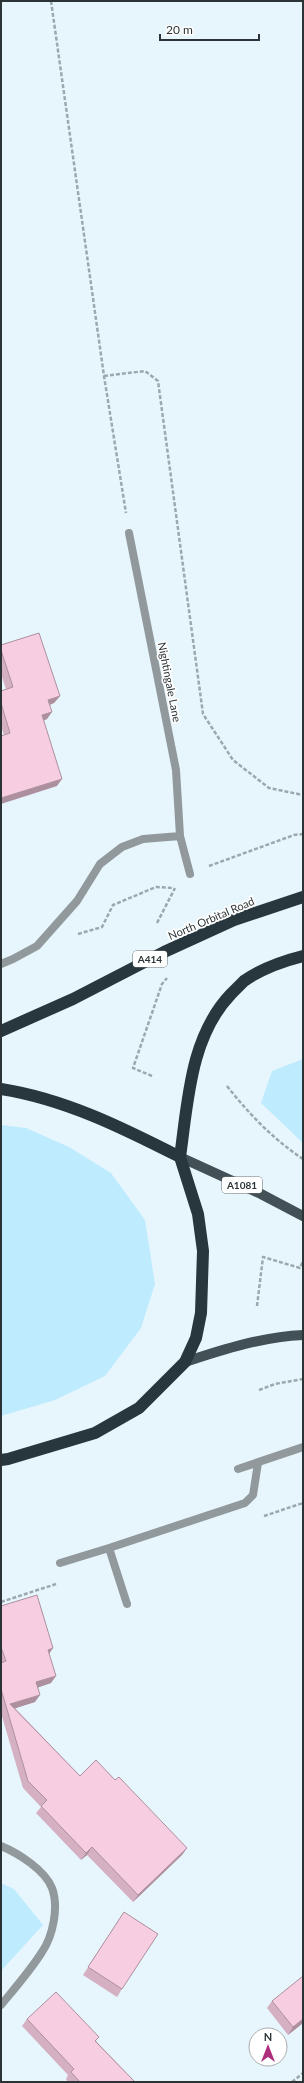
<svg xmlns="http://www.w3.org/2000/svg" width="304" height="2083" font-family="Lato,sans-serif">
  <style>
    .green { fill: #beebfe }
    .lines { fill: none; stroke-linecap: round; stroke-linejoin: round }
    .path { stroke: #9ca8ad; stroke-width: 2.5; stroke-dasharray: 4 2; stroke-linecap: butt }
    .lane { stroke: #91999c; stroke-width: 8 }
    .street { stroke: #91999c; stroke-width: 8 }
    .primary { stroke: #435056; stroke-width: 10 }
    .highway { stroke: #28373d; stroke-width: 12 }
    .wall { fill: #d4b0c2 }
    .shaded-wall { fill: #ad909e }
    .building { fill: #f7cde2; stroke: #ad909e }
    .labels { text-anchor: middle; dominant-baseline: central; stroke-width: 3.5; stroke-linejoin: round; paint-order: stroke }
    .shield { fill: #fff; stroke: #6b7072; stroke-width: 1 }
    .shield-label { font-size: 10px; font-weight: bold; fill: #2c3336 }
    .street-label { font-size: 11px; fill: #2c3336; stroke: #fff }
  </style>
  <rect width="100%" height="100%" fill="#e7f6fd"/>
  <!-- green -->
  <path class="green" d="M303,1059V1143L261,1103L272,1071Z
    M1,1125L26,1128L69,1147L111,1173L145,1220L155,1284L141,1328L105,1376L55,1400L1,1416Z
    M1,1883L14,1889L43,1925L1,1971Z"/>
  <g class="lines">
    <!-- path -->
    <path class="path" d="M51,1L104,376L126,513
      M104,376L145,371L158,381L203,714L233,760L269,788L303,795
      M209,866L294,835L303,834
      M157,923L175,888
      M78,934L102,927L113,905L156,887L174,888
      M152,1076L133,1068L162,984L167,978
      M227,1086C249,1114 273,1139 303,1159
      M257,1306L263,1257L300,1268L303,1261
      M259,1390L275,1384L303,1379
      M264,1516L303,1503
      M1,1602L56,1584
      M292,2082L303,2073"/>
    <!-- lane -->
    <path class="lane" d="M60,1563L109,1548
      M127,1604L109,1548L245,1503L253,1495L258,1463"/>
    <!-- street -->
    <path class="street" d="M129,533L176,770L180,836L190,874
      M1,964L13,959L37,946L77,901L100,864L122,847L143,839L180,836
      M238,1469L303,1447
      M1,1846C18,1853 45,1870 52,1888C59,1907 53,1936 42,1952C30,1971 15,1988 1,2005"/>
    <!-- primary -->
    <path class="primary" d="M180,1157L261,1194L303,1216
      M185,1362C224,1349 262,1337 303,1335"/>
    <!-- highway -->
    <path class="highway" d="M1,1031L73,999L164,952L234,920L303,897
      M1,1089C65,1099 123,1128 180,1157L198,1214L203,1251L201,1313L196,1338L185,1362L139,1408L95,1433L8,1459L1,1460
      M180,1157C188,1101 190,1037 231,994C235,990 240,985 244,981C261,969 283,961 303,956"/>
  </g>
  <!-- wall -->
  <path class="wall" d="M1,645L60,696L54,703L50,705L47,719L43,721L57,786L4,735L1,726V691L6,689L1,674Z
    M1,1606L53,1648L49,1654L51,1683L38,1687L35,1702L15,1708L80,1776L115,1780L187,1848L182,1855L133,1902L87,1855L81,1860L36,1813L41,1807L23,1788L1,1713Z
    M124,1912L122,1989L117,1997L83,1975Z
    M272,2001L303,2023L288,2035L267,2008Z
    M27,2019L96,2041L135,2082H68L66,2079L68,2075L22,2026Z"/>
  <!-- shaded-wall -->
  <path class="shaded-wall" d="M60,696L54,703L43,707L48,700Z
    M52,712L47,719L37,723L42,715Z
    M62,779L57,786L1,804V798Z
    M53,1648L48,1655V1650Z
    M56,1676L51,1683L31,1690L36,1682Z
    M40,1695L35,1702L7,1711L10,1704Z
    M92,1847L87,1855L81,1860L86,1853Z
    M187,1848L182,1855L133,1902L138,1895Z
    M303,2019V2023L288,2035L293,2027Z"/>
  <!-- building -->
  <path class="building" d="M39,633L60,696L48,700L52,712L42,715L62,779L1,798V736L10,733L1,703V691L13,687L1,650V645Z
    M37,1595L53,1648L48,1650L56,1676L36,1682L40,1695L10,1704L80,1776L96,1760L115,1780L119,1777L187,1848L138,1895L92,1847L86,1853L41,1806L47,1800L28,1781L1,1689V1663L6,1661L1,1647V1606Z
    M124,1912L158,1934L122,1989L88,1967Z
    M303,1976V2019L293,2027L272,2001Z
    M56,1992L99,2037L95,2041L135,2082H80L71,2072L74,2069L27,2019Z"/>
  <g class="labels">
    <!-- shield labels -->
    <g class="shield">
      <rect x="133" y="951" width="34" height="16" rx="3"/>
      <rect x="222" y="1177" width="40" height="16" rx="3"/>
    </g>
    <g class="shield-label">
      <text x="150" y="959">A414</text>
      <text x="242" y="1185">A1081</text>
    </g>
    <!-- street labels -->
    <g class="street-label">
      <text transform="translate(170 682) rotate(79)">Nightingale Lane</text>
      <text transform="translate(211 918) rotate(-23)">North Orbital Road</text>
    </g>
  </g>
  <!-- border -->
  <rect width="304" height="2083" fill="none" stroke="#2c3336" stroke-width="4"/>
  <!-- north arrow -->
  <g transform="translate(268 2047)"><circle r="19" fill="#ffffff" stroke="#abadaf"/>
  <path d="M0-3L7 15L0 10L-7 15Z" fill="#ad2e7c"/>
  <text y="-6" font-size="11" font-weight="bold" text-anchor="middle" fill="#2c3336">N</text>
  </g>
  <!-- scale -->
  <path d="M160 34v6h99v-6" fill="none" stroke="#2c3336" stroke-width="2"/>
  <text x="166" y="34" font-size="12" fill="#2c3336" stroke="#ffffff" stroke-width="3" paint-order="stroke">20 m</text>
</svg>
